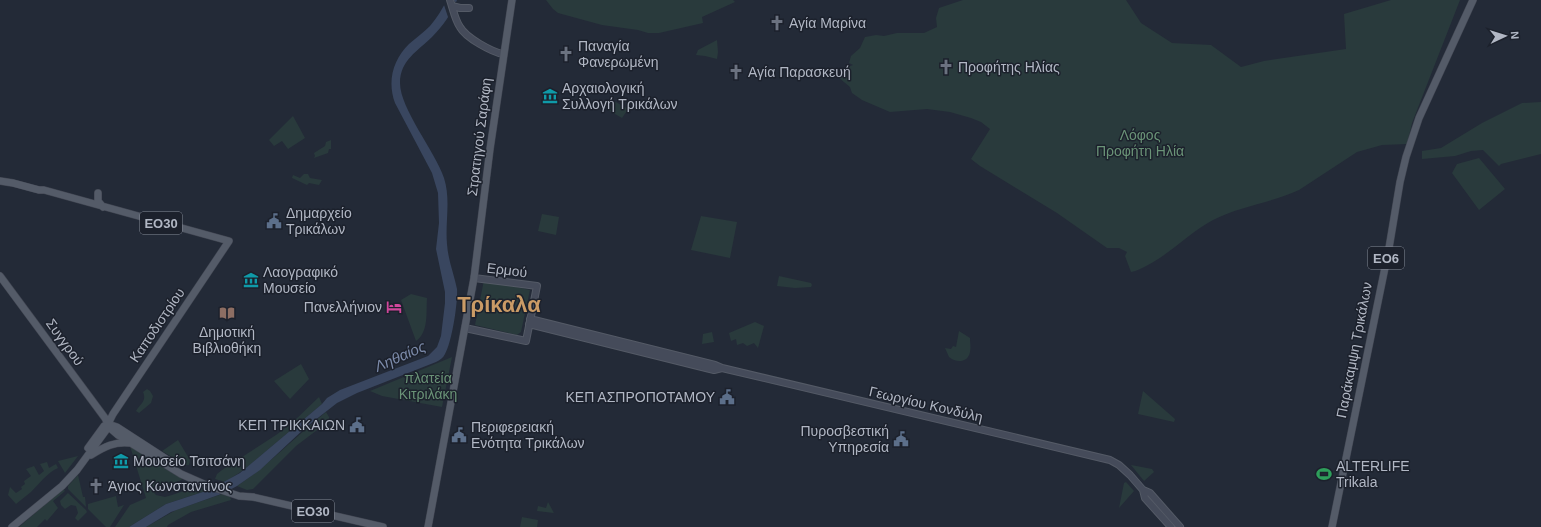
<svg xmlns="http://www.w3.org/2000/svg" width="1541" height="527" font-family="Helvetica,sans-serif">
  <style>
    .green { fill: #293a3c }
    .water { fill: #39465f }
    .pier { fill: #232a37 }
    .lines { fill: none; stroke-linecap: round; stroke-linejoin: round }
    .secondary-casing { stroke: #545a66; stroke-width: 8 }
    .primary-casing { stroke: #404551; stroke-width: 8 }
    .secondary { stroke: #454b5a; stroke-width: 6 }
    .primary { stroke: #545b68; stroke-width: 7 }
    .labels { text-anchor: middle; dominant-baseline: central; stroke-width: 3; stroke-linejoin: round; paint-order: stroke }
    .shield { fill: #1c212c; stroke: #848a96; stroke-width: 1 }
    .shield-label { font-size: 13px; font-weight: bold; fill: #b1b7c4 }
    .poi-label { font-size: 14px; fill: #b1b7c4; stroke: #1c212c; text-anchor: start }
    .park-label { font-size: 14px; fill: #6a9377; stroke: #1c212c }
    .street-label { font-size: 14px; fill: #b1b7c4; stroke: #1c212c }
    .water-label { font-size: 15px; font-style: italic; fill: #7c8baa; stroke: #1c212c }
    .town-label { font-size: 22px; font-weight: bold; fill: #ca9b66; stroke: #1c212c }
  </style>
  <rect width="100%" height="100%" fill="#232a37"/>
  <!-- green -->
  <path class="green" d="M546,0H733L735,2L702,17L703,23L659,33H648L638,30L602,25L558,13L553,9Z
    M963,0H1126L1141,23L1172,43L1211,45L1241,67L1264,61L1346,49L1344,14L1391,0H1460L1412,123L1407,144L1382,145L1357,152L1299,190C1271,203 1240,206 1213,220C1189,233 1171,253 1148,265C1142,268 1137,271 1131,272L1125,256L1127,252L1119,248H1107L1057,213L980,166L971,159L990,129L981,122L971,118L950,112L927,109L890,112L862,100L852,93L850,87L838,77L848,67L853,65L849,63L851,56L860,48L865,37L876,35L884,36L897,33H924L937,27L936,18L939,8Z
    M717,40L718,52L717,59L705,56L696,55L698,50Z
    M614,101L628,109L622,118L608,110Z
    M1541,102V154L1501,164L1499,166L1483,150L1471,151L1455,156L1422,159V151L1441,148L1482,123L1522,103Z
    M293,116L305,138L288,149L282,141L274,146L269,140Z
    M331,140V149H329L328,153L314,158L315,156L314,153L325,146L326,142Z
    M1479,158L1505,189L1479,210L1452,173L1457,164Z
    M304,174H308L310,178L322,180L319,185L309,183L307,185L292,178L293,175L300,178Z
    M542,214L559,217L556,235L538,231Z
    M701,216L737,222L730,258L691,250Z
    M779,276L811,283L812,285L811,287L795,288L777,286Z
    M484,280L530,290L521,332L517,335L475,325Z
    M411,294L427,298C426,312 429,332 416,341L401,300Z
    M755,322L764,326L758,348L754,343L747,346L743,343L737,345L736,339L731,341L729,333Z
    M959,331L970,338C970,343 971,347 970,352C968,363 956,363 949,357L945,348L951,349L953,346L956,347Z
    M712,332L714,342L702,344L703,334Z
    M452,357L442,407L382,396L370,391Z
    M301,364L309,379L290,399L274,381Z
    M147,389L150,391L153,396L151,403L139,413L136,411C140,404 147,401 143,392Z
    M1143,391L1175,419L1174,422L1138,414Z
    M319,397L322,404L245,469L225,482L215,479L217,474L222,470L276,435L292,423Z
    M326,412L329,417V421L296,446L253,489L247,490L237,486C269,465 296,436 326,412Z
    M178,440L190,460L189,465H185L162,451Z
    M130,446L185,478L154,493L156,495L165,497L172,495L199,486L209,490L166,504L129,527H115L130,505L146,498Z
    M78,456L65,473L58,461Z
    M47,462L49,468L56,464L58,468C47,473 40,483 31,492C26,496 21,500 16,504L8,495L10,487L16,493L22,489L21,487L25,484L24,481L31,476L26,469L34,466L39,475L44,471L40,464Z
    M1131,465L1152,469L1154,472L1144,481Z
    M78,475L83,497H85L86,507L68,489V486Z
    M1126,482L1134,491L1119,508L1124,483Z
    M63,489L65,491L53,501L58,508L47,521L45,519L37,527H19Z
    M68,493L86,510L87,512L78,521L75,518L78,513L76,506L71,505L65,509L61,505L60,501Z
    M222,494L230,497L231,500L191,512L168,525L167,527H146L176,510Z
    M116,496L118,507L124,505L110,527H106L88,509V504Z
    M548,502L554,513L537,511L538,506L546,508Z
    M522,517L538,520L537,527H520Z"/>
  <!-- water -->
  <path class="water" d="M447,0H457C451,14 443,26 432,37C418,51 400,60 400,83C400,109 435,151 444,178C451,200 445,222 447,244C448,260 454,274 457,289C458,302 452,342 445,354C443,358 440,360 436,362L357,393L337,403L305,428L260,470L237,486L224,493L171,512L146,527H129L166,504L209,490L240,473L322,404L327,398L340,390L428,356L437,347L441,336L445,303V292L436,249L439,223L438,193L432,173L395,103C387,81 393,60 409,44C416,38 424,32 430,26C437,18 442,9 447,0Z"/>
  <!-- pier -->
  <path class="pier" d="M445,0H453L458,4L449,20L443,2Z"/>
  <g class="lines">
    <!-- secondary casing -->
    <g class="secondary-casing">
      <path id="secondary" d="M450,0C453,9 455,20 460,27C466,38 492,52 503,54
        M452,6L460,8H469
        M530,319L715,365L722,368L1110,460L1119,465L1130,475L1143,490L1145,498L1171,527
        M529,324L714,370L722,368
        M465,328L526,341L537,286L474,278
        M1143,490L1150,493L1180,527"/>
    </g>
    <!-- primary casing -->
    <g class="primary-casing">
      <path id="primary" d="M0,181L13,183L39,190H44L229,241L113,414L108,424L107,429L77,470L62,486L12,527
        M98,193V201L103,207
        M0,276L105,418L110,428L118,435L181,474L206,485L239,496L253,497L383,527
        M108,424L117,427L174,464
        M88,448L104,426L108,424
        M91,455C104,447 115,441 130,443
        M428,527L474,278L490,149L512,0
        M1332,527L1389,248L1400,182L1406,157L1419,118L1473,0"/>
    </g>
    <!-- secondary -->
    <use href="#secondary" class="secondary"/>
    <!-- primary -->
    <use href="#primary" class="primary"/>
  </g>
  <!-- icons -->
  <defs>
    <g id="church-bare" transform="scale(1.2)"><path d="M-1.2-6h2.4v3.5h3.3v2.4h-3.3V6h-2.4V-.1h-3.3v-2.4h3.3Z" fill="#6b7280" stroke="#1c212c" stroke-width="2.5" paint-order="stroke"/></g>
    <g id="museum-bare" transform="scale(1.2)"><path d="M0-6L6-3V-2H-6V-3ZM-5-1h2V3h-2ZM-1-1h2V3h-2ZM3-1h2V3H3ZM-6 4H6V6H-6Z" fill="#0f9aa8" stroke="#1c212c" stroke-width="2.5" paint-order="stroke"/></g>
    <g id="civic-bare" transform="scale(1.2)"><path d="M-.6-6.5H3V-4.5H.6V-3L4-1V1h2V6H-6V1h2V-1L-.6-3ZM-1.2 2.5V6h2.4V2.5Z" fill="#5c6f8a" stroke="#1c212c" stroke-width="2.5" paint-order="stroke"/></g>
    <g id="hotel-bare" transform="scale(1.2)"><path d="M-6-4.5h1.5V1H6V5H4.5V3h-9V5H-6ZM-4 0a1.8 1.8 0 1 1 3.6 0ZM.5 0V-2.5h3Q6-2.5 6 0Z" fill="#d1479c" stroke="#1c212c" stroke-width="2.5" paint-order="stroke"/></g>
    <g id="library-bare" transform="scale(1.2)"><path d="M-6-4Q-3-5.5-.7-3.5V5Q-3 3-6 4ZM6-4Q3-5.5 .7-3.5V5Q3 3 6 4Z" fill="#8d6e63" stroke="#1c212c" stroke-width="2.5" paint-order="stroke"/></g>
    <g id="stadium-bare" transform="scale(1.2)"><path d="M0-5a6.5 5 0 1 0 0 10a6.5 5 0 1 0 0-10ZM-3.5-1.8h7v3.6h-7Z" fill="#2e9e5b" stroke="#1c212c" stroke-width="2.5" paint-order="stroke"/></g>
  </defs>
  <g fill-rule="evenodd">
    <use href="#church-bare" x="777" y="23"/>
    <use href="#church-bare" x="566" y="54"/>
    <use href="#church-bare" x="946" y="67"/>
    <use href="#church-bare" x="736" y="72"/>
    <use href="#museum-bare" x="550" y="96"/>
    <use href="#civic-bare" x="274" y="221"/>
    <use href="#museum-bare" x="251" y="280"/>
    <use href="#hotel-bare" x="394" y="307"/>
    <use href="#library-bare" x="227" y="313"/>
    <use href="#civic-bare" x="727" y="397"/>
    <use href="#civic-bare" x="357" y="425"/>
    <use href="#civic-bare" x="459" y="435"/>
    <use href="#civic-bare" x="901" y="439"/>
    <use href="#museum-bare" x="121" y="461"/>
    <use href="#stadium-bare" x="1324" y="474"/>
    <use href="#church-bare" x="96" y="486"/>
  </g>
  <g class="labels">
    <!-- shield labels -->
    <g class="shield">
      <rect x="140" y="212" width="42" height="22" rx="3"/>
      <rect x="1368" y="247" width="36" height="22" rx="3"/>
      <rect x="292" y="500" width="42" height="22" rx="3"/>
    </g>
    <g class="shield-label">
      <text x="161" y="223">ΕΟ30</text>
      <text x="1386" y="258">ΕΟ6</text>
      <text x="313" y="511">ΕΟ30</text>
    </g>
    <!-- poi labels -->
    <g class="poi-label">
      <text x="789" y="23">Αγία Μαρίνα</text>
      <text x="578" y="46">Παναγία<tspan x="578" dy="16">Φανερωμένη</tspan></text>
      <text x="958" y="67">Προφήτης Ηλίας</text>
      <text x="748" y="72">Αγία Παρασκευή</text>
      <text x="562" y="88">Αρχαιολογική<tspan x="562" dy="16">Συλλογή Τρικάλων</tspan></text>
      <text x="286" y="213">Δημαρχείο<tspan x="286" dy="16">Τρικάλων</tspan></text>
      <text x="263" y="272">Λαογραφικό<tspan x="263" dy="16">Μουσείο</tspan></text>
      <text x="382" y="307" text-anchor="end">Πανελλήνιον</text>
      <text x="227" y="332" text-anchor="middle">Δημοτική<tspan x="227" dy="16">Βιβλιοθήκη</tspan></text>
      <text x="715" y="397" text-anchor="end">ΚΕΠ ΑΣΠΡΟΠΟΤΑΜΟΥ</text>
      <text x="345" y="425" text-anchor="end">ΚΕΠ ΤΡΙΚΚΑΙΩΝ</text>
      <text x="471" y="427">Περιφερειακή<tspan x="471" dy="16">Ενότητα Τρικάλων</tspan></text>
      <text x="889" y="431" text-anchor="end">Πυροσβεστική<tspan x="889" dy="16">Υπηρεσία</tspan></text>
      <text x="133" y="461">Μουσείο Τσιτσάνη</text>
      <text x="1336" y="466">ALTERLIFE<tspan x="1336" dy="16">Trikala</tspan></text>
      <text x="108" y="486">Άγιος Κωνσταντίνος</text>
    </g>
    <!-- park labels -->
    <g class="park-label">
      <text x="1140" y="135">Λόφος<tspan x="1140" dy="16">Προφήτη Ηλία</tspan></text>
      <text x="428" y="378">πλατεία<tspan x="428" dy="16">Κιτριλάκη</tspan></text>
    </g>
    <!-- street labels -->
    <g class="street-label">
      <text transform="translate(479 137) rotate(-83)">Στρατηγού Σαράφη</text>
      <text transform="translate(507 270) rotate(7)">Ερμού</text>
      <text transform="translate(157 325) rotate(-56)">Καποδιστρίου</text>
      <text transform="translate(65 342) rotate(54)">Συγγρού</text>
      <text transform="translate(1354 350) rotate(-79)">Παράκαμψη Τρικάλων</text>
      <text transform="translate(926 404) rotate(13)">Γεωργίου Κονδύλη</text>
    </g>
    <!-- water labels -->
    <g class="water-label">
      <text transform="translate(400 356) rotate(-24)">Ληθαίος</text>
    </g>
    <!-- town labels -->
    <g class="town-label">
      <text x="499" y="304">Τρίκαλα</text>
    </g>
  </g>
  <!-- north arrow -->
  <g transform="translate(1505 36) rotate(86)" stroke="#1c212c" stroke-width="3" paint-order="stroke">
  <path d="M0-3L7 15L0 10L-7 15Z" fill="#b1b7c4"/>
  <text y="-6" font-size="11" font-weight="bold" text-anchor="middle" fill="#b1b7c4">N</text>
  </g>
</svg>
